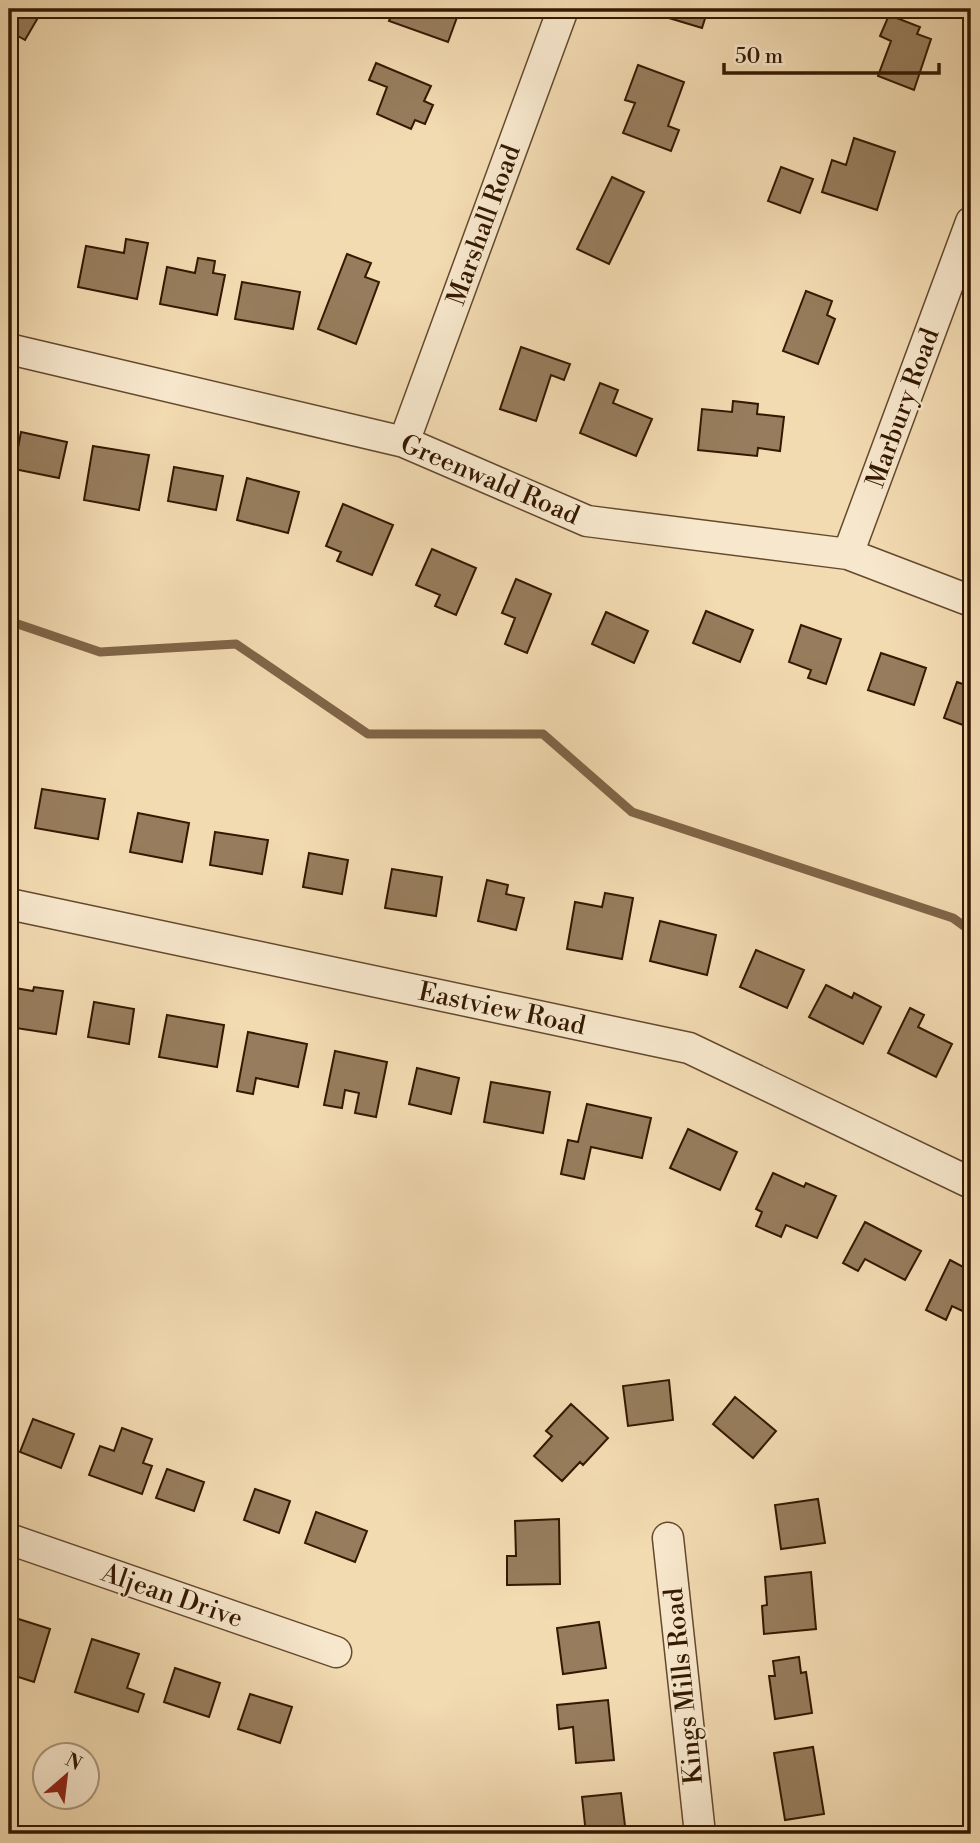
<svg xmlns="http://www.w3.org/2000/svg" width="980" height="1843" font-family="'Libre Bodoni',serif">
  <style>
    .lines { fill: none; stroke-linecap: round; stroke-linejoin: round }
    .stream { stroke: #7f6547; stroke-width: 9 }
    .building { fill: #977d5d; stroke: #341901; stroke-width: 2 }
    .minor-casing { stroke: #64492d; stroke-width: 33 }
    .minor { stroke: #f7e7cc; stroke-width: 30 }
    .labels { text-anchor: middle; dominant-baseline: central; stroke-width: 5; stroke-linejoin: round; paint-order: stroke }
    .street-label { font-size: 26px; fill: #341901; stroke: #f7e7cc }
  </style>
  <rect width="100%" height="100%" fill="#f2dab1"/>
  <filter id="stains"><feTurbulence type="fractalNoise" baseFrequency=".00286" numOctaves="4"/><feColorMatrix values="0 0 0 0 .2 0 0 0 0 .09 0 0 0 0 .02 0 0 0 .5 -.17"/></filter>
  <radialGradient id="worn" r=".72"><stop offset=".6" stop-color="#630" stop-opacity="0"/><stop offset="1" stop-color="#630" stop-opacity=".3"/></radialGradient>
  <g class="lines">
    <!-- stream -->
    <path class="stream" d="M9,621L100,652L236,644L368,734H543L632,812L953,918L971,931"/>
  </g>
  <!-- building -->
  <path class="building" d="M9,9H43L25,40L9,31Z
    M394,9L410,10L460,9L448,42L389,21Z
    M672,9H708L702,28L669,18Z
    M889,15L920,27L917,34L931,39L914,90L878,76L891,41L880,36Z
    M376,63L431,86L424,101L433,105L425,124L415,120L411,129L377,114L387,87L369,80Z
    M638,65L684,82L668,126L679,130L671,151L623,133L635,103L625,100Z
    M854,138L895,152L877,210L822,192L832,160L846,165Z
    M781,167L813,179L800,213L768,201Z
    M612,177L644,192L609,264L577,249Z
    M126,239L148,243L137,299L78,287L86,246L124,253Z
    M347,254L371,263L365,277L379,282L356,344L318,329Z
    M198,258L215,261L213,273L225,275L217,315L160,304L167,267L195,273Z
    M242,282L300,292L293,329L235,319Z
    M806,291L832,301L827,315L835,319L818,364L783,351Z
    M521,347L570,364L564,380L551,375L536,421L500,409Z
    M600,383L618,390L613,403L652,419L636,456L580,433Z
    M733,401L758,404L757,414L784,417L780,451L758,448L757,456L698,450L702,409L732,412Z
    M21,432L67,442L59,478L14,469Z
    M93,446L149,455L139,510L84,500Z
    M174,467L223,476L216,510L168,501Z
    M247,478L299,492L288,533L237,520Z
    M343,504L393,525L372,575L337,561L341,552L326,546Z
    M432,549L476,568L456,615L435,606L440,595L416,585Z
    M516,579L551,594L527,653L505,644L515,618L502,613Z
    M706,611L753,630L740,662L693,643Z
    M606,612L648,631L634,663L592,644Z
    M801,625L841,639L826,684L808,678L811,670L789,662Z
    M881,653L926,668L914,705L868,690Z
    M957,682L971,687V728L944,718Z
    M42,789L105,799L98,839L35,828Z
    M138,813L189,823L182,862L130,852Z
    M215,832L268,840L262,874L210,865Z
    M309,853L348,860L342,894L303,887Z
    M392,869L442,877L436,916L385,908Z
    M487,880L508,885L506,894L524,898L516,930L478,921Z
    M605,893L633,898L622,959L567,949L575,902L602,907Z
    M660,921L716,935L707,975L650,961Z
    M756,950L804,970L787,1008L740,987Z
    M826,985L852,998L854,993L881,1007L863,1044L809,1017Z
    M9,987L33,991L34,987L63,991L56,1034L9,1027Z
    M94,1002L134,1009L129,1044L88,1037Z
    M910,1008L924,1015L918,1027L952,1044L936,1077L888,1053Z
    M167,1015L224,1025L217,1067L159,1057Z
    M248,1032L307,1044L298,1087L256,1078L253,1094L237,1091Z
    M335,1051L387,1062L376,1117L355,1113L359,1093L345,1090L342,1108L324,1105Z
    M417,1068L459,1078L451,1114L409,1104Z
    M491,1082L550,1092L543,1133L484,1122Z
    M587,1104L651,1118L642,1158L591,1147L584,1179L561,1174L568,1140L578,1142Z
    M688,1129L737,1152L720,1190L670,1168Z
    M773,1173L804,1187L806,1183L836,1196L817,1238L786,1225L781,1237L756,1226L762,1212L756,1209Z
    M865,1222L921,1251L905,1280L865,1259L858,1271L843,1263Z
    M950,1260L971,1271V1315L952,1306L946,1320L926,1310Z
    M669,1380L673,1420L628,1426L623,1386Z
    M735,1397L776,1431L753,1458L713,1424Z
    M571,1404L608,1438L583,1465L580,1462L562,1481L534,1456L552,1436L546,1431Z
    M33,1419L74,1434L61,1468L20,1452Z
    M122,1428L152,1439L143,1463L152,1466L142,1494L89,1475L100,1446L114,1451Z
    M167,1469L204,1482L194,1511L156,1498Z
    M255,1489L290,1501L279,1533L244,1520Z
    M818,1499L825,1543L781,1549L775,1505Z
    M316,1512L367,1531L355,1562L305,1543Z
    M559,1519L560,1584L507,1585V1556H516L515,1521Z
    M811,1572L816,1629L764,1634L762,1606L767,1605L765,1577Z
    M9,1616L50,1629L34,1682L9,1674Z
    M599,1622L606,1668L563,1674L557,1628Z
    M92,1639L139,1654L127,1688L144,1694L138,1712L75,1692Z
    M799,1657L801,1673L806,1672L812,1713L775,1719L769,1676H775L773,1661Z
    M175,1668L220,1683L209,1717L164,1702Z
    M250,1694L292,1707L280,1743L238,1729Z
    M608,1700L614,1760L576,1763L573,1727L559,1729L557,1705Z
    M813,1747L824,1814L785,1820L774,1753Z
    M621,1793L626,1834H586L582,1797Z"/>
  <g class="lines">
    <!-- minor casing -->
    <g class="minor-casing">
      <path id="minor" d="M9,349L404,442L587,521L848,554L971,601
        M404,442L563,9
        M848,554L971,222
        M9,904L689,1048L971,1183
        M668,1538L700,1834
        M9,1539L336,1652"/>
    </g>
    <!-- minor -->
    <use href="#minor" class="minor"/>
  </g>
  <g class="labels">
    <!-- street labels -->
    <g class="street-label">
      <text transform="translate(484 225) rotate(-70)">Marshall Road</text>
      <text transform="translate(903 408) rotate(-70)">Marbury Road</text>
      <text transform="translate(490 480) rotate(23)">Greenwald Road</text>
      <text transform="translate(502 1009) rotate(12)">Eastview Road</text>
      <text transform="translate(172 1596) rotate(19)">Aljean Drive</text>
      <text transform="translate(684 1686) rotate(-96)">Kings Mills Road</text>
    </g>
  </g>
  <!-- margin -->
  <rect width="980" height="1843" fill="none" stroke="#f2dab1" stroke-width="35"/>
  <rect x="10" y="10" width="959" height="1822" fill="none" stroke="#341901" stroke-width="3.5"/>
  <rect x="18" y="18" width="945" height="1808" fill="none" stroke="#341901" stroke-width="2"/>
  <!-- north arrow -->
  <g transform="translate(66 1776) rotate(28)"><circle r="33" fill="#f7e7cc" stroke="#a9957b" stroke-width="2"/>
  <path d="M0-5L12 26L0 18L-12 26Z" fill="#8f2418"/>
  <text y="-10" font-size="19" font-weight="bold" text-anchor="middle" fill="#341901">N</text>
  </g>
  <!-- scale -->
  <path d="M724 63v10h215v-10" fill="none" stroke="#341901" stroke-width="3.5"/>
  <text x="735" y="63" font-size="21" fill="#341901" stroke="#f7e7cc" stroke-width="5" paint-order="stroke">50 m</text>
  <rect width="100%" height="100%" filter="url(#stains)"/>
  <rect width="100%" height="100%" fill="url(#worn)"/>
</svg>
